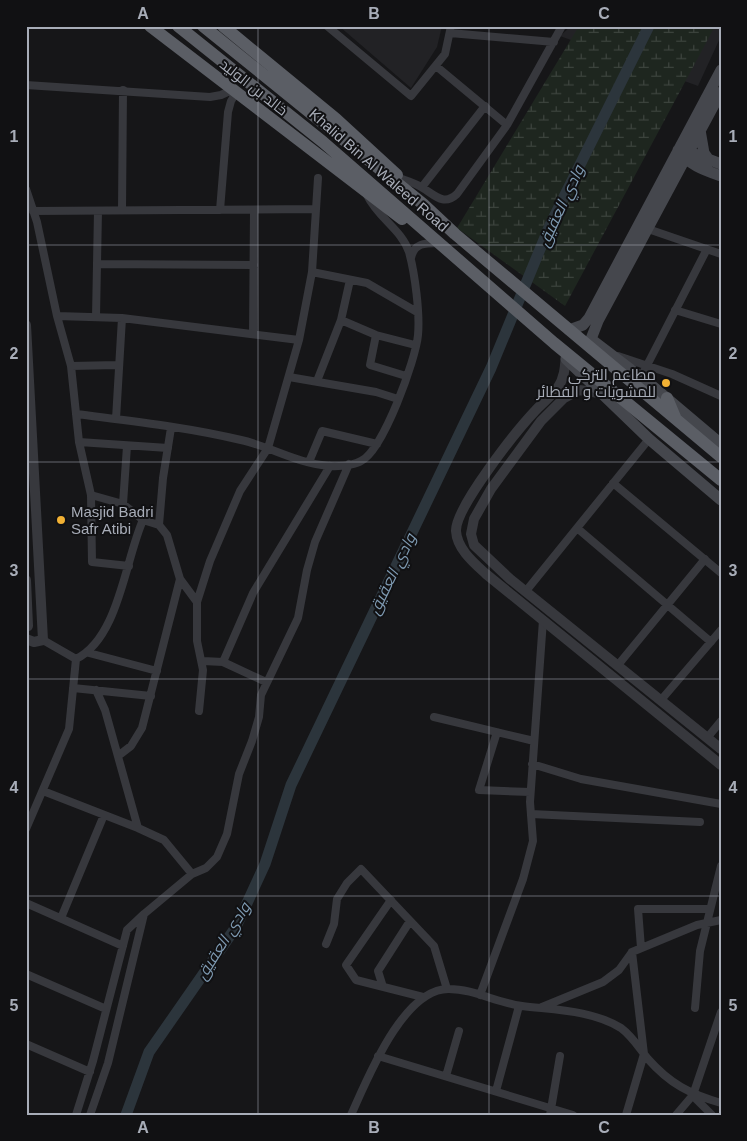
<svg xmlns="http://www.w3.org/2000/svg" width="747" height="1141" font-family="Arial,Cairo,sans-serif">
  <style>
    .built { fill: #222225 }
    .wetland { fill: url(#wetland-marsh) }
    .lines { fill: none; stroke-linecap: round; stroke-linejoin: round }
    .river { stroke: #2c353c; stroke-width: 11 }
    .minor { stroke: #37383d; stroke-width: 8 }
    .tertiary { stroke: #37383d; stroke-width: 10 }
    .secondary { stroke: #45474d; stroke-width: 11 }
    .trunk { stroke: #5b5e65; stroke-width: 12 }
    .grid { fill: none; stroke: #a8adb8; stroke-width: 1; stroke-opacity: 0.55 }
    .poi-dot { fill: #f2b134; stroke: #111113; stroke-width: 2 }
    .labels { text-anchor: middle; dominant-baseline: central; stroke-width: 4; stroke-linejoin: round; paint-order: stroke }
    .street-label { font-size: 15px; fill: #a8adb8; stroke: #111113 }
    .poi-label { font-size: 15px; fill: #a8adb8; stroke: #111113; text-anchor: end }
    .water-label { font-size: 16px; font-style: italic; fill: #7f9bb3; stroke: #111113 }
    .neatline { fill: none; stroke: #a8adb8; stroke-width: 2 }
    .grid-label { font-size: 16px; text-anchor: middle; font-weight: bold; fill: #a8adb8 }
  </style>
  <defs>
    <pattern id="wetland-marsh" width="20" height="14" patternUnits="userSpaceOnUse" patternTransform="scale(1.25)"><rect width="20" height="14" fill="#1e261f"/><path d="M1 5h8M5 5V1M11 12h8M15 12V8" fill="none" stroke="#3c433d"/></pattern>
  </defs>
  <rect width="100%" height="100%" fill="#161618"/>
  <!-- built -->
  <path class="built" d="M339,26H442L437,47L411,88Z
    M571,26H721V36L698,86L560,36Z"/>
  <!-- wetland -->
  <path class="wetland" d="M579,26H715L565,306L457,228Z"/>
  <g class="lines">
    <!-- river -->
    <path class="river" d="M126,1115L149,1052L236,927L265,864L291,785L491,368L550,225L649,26"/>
    <!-- minor -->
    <path class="minor" d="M327,26L411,96L445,54L451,26
      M450,33L554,42
      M436,66L507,125
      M26,85L210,97L221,95L232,90
      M402,179C408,181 415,183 421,187C434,194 443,207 457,194L507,125L562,26
      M422,187L485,106
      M26,189L37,222L57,316L122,318L116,419
      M122,210L123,90
      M220,210L228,112L231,101L236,93
      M33,211L316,209
      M648,229L721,254
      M411,258C414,243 425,243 438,243
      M97,264L254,265
      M312,272L318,178
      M675,310L721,324
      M57,316L71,366L79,442L91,495L92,562L129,566
      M96,317L98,211
      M122,318L299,340
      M341,320L376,335L415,345
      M253,334L254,210
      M376,335L370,365L406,376
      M618,356L672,374L721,396
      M71,366L117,365
      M289,377L376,392L398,399
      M641,377L707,249
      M317,381L341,320L350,280
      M76,414C130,421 187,427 241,440C273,447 305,468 339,466C345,466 356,464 361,461C383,451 416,359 418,335C420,313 415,274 409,252C402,230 378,218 367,195
      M79,442L168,448
      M309,462L322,431L377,444
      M613,483L721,573
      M91,495L123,504L143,520
      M123,504L127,446
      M159,525L163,478L171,428
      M577,528L711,642
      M526,591L649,439
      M197,602L210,561L240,491L268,448L299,340L312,272L367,283L417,312
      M89,653L157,671
      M76,659C119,638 125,560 143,520L159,525L167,535L180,579L197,602V641L203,670L199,711
      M203,661L223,662L266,682
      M223,662L253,593L330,466
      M618,665L705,559
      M73,688L151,696
      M96,690L105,710L138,828
      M661,700L721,630
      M434,717L534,741
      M497,732L479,790L530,792
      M707,738L721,721
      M118,756L131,746L142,728L180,579
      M532,764L581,779L721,804
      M43,791L138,828L164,840L192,874
      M531,814L700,822
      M26,829L69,729L76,659L43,640
      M391,900L346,965L356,980L423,997
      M26,903L123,946
      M144,914L192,874L206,868L217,857L227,834L239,774L252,741L259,717L261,695L298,618L307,570L315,542L349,464
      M61,918L104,815
      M326,944L334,924L337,899L347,883L361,869L434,946L447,989
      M641,948L638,909H709
      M26,974L106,1009
      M383,987L378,971L410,921
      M480,995L523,879L533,841L530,802L543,620
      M542,1007L603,982L619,970L632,952L697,925L721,920
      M695,1008L700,951L721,866
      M26,1044L90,1072
      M378,1056L573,1115
      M446,1076L459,1031
      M496,1091L519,1006
      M694,1097L712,1115
      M76,1115L93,1061L127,930L144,914L108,1063L90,1115
      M351,1115C367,1080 403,988 449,989C474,989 497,1003 522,1006C554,1010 592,1010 621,1028C633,1037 639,1048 648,1059C670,1084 690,1094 721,1103
      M550,1115L560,1056
      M626,1115L644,1054L632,952
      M676,1115L693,1095L721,1012"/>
    <!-- tertiary -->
    <path class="tertiary" d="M26,325L43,640L34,642L26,639
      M566,354C565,365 565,377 558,387C552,396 542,403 535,411C517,430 455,508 456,531C457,549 474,563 486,574L721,765
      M599,393L579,390L564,398L541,421L491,489L474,519L471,534L474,545L510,579L721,749
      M26,580L28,626"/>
    <!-- secondary -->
    <path class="secondary" d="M700,130L704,153L709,160L708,163
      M721,164L689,152L678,150C689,165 704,170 721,176
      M569,330L583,325L589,318L721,70
      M591,339L650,384L721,444
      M592,349L591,339L598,321L721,92
      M566,359L649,439L721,500"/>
    <!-- trunk -->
    <path class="trunk" d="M150,26L402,219
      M178,26L323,142L554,343L721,480
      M203,26L423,204L455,234L721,457
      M223,26L336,119L397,175
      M667,398L675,417"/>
  </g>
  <!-- grid -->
  <path class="grid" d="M258,26V1115M489,26V1115M26,245H721M26,462H721M26,679H721M26,896H721"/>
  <!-- markers -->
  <g class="poi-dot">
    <circle cx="666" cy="383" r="5"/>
    <circle cx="61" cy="520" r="5"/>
  </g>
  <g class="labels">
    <!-- street labels -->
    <g class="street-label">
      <text transform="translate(254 87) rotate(38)">خالد بن الوليد</text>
      <text transform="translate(379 170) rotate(41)">Khalid Bin Al Waleed Road</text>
    </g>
    <!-- poi labels -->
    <g class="poi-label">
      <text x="656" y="374">مطاعم التركي<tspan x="656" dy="17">للمشويات و الفطائر</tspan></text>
      <text x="71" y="511" text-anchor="start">Masjid Badri<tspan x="71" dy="17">Safr Atibi</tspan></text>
    </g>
    <!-- water labels -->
    <g class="water-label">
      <text transform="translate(561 206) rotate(-65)">وادي العقيق</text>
      <text transform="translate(392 574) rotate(-64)">وادي العقيق</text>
      <text transform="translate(223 941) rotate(-58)">وادي العقيق</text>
    </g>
  </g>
  <!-- border -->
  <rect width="747" height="1141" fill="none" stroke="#111113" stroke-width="55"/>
  <rect x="28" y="28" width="692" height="1086" class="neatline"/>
  <g class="grid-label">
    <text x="143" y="19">A</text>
    <text x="374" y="19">B</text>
    <text x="604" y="19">C</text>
    <text x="14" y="142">1</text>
    <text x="733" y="142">1</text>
    <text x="14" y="359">2</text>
    <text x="733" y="359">2</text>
    <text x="14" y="576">3</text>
    <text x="733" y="576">3</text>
    <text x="14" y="793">4</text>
    <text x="733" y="793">4</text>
    <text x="14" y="1011">5</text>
    <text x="733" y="1011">5</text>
    <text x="143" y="1133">A</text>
    <text x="374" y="1133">B</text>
    <text x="604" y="1133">C</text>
  </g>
</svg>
